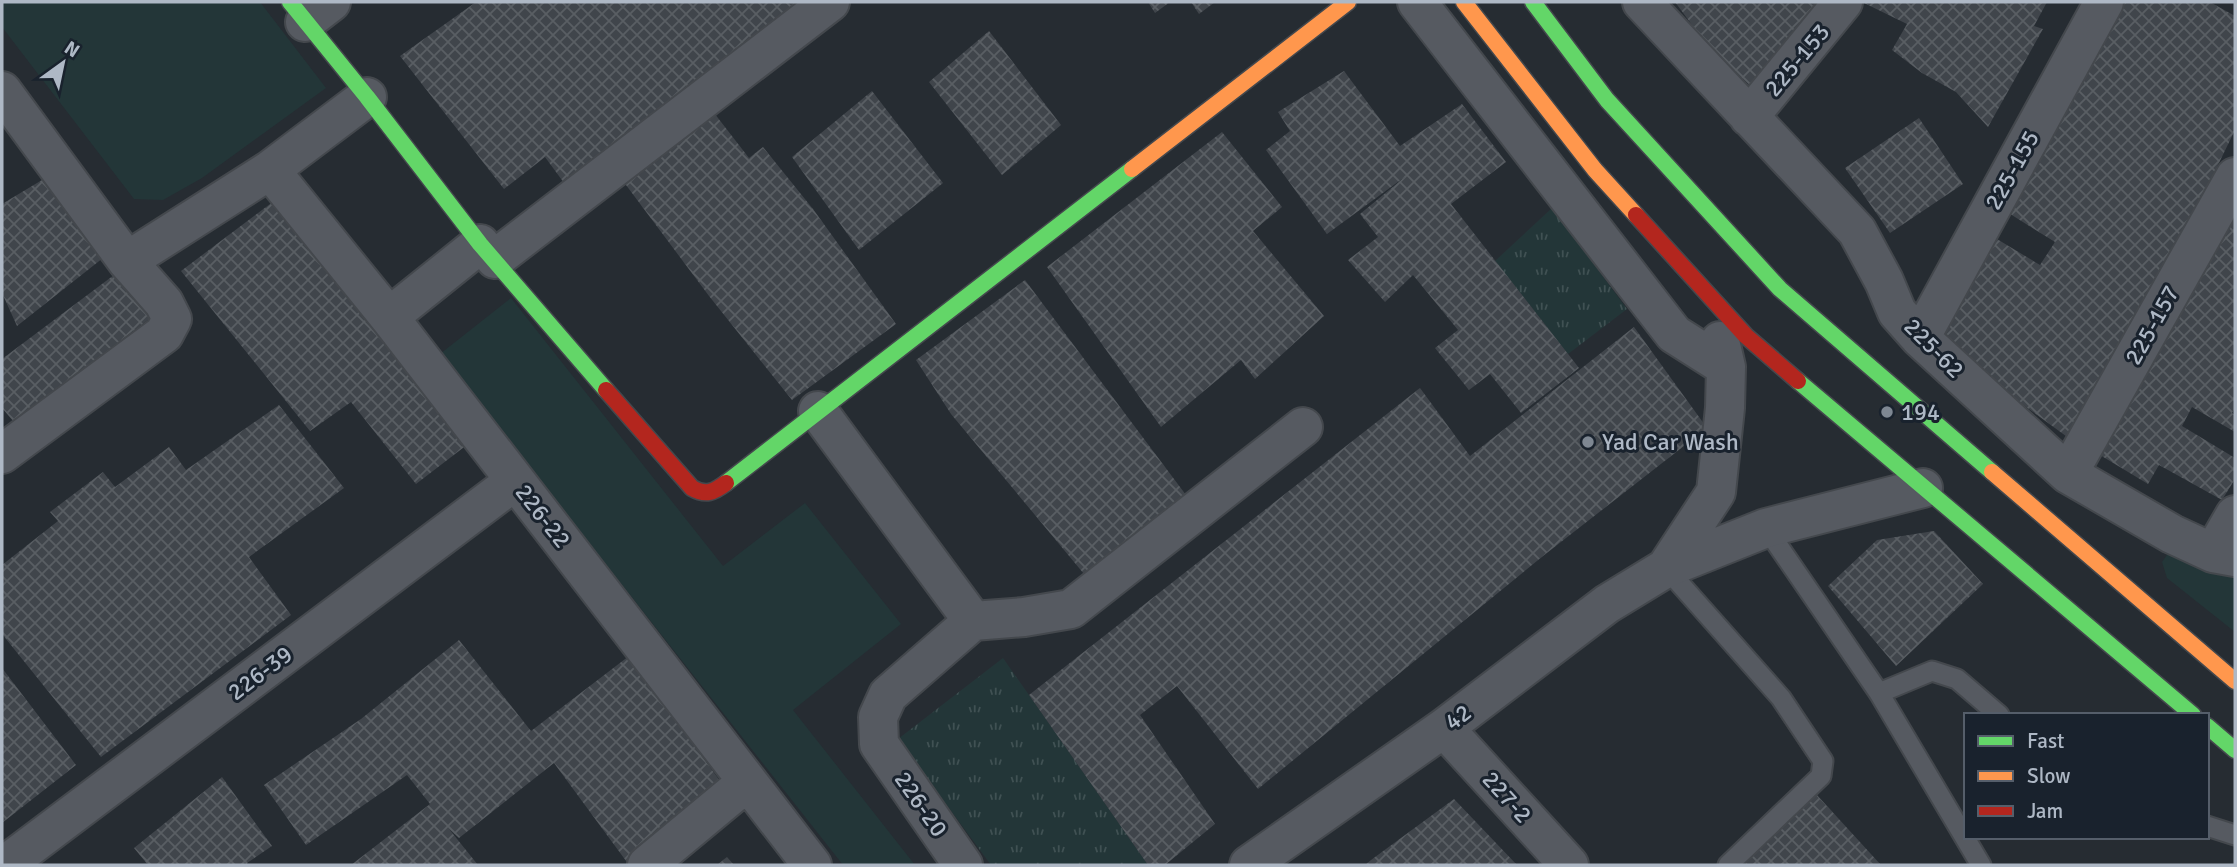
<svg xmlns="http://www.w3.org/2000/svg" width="2237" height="867" font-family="Signika,sans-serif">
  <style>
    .grass { fill: url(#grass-tufts) }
    .green { fill: #233638 }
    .building { fill: url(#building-cross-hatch) }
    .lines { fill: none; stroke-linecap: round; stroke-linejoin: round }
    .lane-casing { stroke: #44484d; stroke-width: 23 }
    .street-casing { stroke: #44484d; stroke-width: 42 }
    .fast-casing { stroke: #44484d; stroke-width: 19 }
    .slow-casing { stroke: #44484d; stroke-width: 19 }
    .jam-casing { stroke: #44484d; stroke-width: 19 }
    .lane { stroke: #565a61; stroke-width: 19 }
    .street { stroke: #565a61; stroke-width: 38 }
    .fast { stroke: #63d668; stroke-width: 16 }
    .slow { stroke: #ff974d; stroke-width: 16 }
    .jam { stroke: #b3261e; stroke-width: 16 }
    .poi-dot { fill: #7e8792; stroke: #19222d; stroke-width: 2.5 }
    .labels { text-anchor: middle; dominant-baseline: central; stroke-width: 6; stroke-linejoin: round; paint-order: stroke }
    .street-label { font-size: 24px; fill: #aeb8c5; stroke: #19222d }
    .poi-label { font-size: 24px; fill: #aeb8c5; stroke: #19222d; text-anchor: start }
  </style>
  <defs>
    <pattern id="grass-tufts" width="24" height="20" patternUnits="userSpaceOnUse" patternTransform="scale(1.75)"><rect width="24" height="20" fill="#233638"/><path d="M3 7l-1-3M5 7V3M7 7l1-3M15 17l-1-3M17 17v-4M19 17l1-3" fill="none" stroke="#405153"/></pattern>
    <pattern id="building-cross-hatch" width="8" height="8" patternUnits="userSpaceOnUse" patternTransform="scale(1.75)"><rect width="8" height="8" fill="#40454b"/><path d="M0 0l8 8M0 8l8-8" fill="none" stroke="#595e63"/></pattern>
  </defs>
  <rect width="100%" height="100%" fill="#262c32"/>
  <!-- grass -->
  <path class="grass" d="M1552,208L1627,309L1568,354L1495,261Z
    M1003,658L1148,865H991L898,739Z"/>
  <!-- green -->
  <path class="green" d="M2,2H260L326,88L202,178L163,200L134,199L2,27Z
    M511,298L723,566L805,503L901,624L793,710L915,865H843L440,354Z
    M2169,552L2235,579V632L2167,578L2162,562Z"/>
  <!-- building -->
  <path class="building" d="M476,2H800L567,187L545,157L504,189L400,56Z
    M1148,2H1170L1155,13Z
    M1191,2H1215L1199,14Z
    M1675,2H1834L1756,91L1709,48Z
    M1862,2H2047L2034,26L2043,29L1988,127L1956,92L1922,73L1892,50L1907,24Z
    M2121,2H2210L2235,16V130L2199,204L2070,439L1933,339L1992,236L2040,265L2055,242L2007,212Z
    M989,31L1061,125L1002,175L929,82Z
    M1344,71L1400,146L1462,104L1506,162L1451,204L1579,368L1521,413L1490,374L1469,390L1435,348L1458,330L1413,275L1385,302L1348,260L1378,237L1360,214L1406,176L1327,234L1266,150L1290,131L1278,112Z
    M872,91L943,183L859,250L792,157Z
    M711,109L749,158L763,147L813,209L896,324L792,400L709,296L620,177Z
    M1919,118L1963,184L1890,233L1845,168Z
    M1222,132L1282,207L1253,231L1324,316L1255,379L1241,360L1161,427L1047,267Z
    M42,180L103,258L17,326L2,293V204Z
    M278,198L472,441L416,484L351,402L310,431L181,271Z
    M2235,218V408L2232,413L2235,415V432L2192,407L2182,426L2235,458V479L2222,500L2159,465L2148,484L2095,452L2198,274Z
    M118,272L156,314L13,421L2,408V359Z
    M1025,280L1186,495L1084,574L951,414L916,360Z
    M1634,327L1707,428L1543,556L1258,789L1177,686L1140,715L1215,824L1165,865H1148L1029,695L1420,388L1470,456Z
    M279,405L344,488L249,557L291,615L101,757L2,634V565L58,521L50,512L103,472L115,487L169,447L186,470Z
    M1934,531L1983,584L1896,666L1828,586L1877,540Z
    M459,640L531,731L629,656L723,785L629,865L554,763L459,838L449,829L478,865H351L430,804L407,775L306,845L264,785L361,719Z
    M2,668L76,765L2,823Z
    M222,777L272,846L247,863L248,865H148L134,848Z
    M1816,794L1881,865H1744Z
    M1454,799L1517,865H1365L1371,860Z
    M727,857L734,865H717Z"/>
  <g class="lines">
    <!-- lane casing -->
    <g class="lane-casing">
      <path id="lane" d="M1766,528L1879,693L1981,865
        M1666,568L1781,698L1823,761L1821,776L1728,865
        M1879,693L1932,671L1957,679L1999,715
        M2207,826L2235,835"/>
    </g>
    <!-- street casing -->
    <g class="street-casing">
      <path id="street" d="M1417,2L1674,334L1726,367
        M1642,2L1857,231L1884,281L1897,312L1920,338L2068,474L2172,534L2213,553L2235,557
        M305,22L331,2
        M2,91L127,261L164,303L172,319L164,334L2,454
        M1749,117L1843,2
        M270,170L389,317L812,865
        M495,259L830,2
        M127,261L270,170L367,97
        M389,317L480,244
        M1920,338L2104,2
        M818,411L973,621
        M2068,474L2235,177
        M2213,553L2235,515
        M1666,568L1716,492L1725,408L1726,367L1720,341
        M1444,728L1569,865
        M5,865L515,481
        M647,865L747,782
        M963,865L879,744L878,717L888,695L973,621L1024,617L1071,609L1303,427
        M1249,865L1444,728L1607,604L1666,568L1766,528L1923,488"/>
    </g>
    <!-- fast casing -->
    <g class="fast-casing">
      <path id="fast" d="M290,2L367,97L480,244L606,390
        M1533,2L1607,100L1780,289L1992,472
        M1798,381L2193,715
        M726,483L1132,169
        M2207,726L2235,750"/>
    </g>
    <!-- slow casing -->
    <g class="slow-casing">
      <path id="slow" d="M1464,2L1595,170L1636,215
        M1132,169L1348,2
        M1992,472L2235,681"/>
    </g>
    <!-- jam casing -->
    <g class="jam-casing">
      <path id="jam" d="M1636,215L1746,336L1798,381
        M606,390L692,488C706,496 714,492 726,483"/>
    </g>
    <!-- lane -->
    <use href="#lane" class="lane"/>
    <!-- street -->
    <use href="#street" class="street"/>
    <!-- fast -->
    <use href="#fast" class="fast"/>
    <!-- slow -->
    <use href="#slow" class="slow"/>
    <!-- jam -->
    <use href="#jam" class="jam"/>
  </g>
  <!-- markers -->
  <g class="poi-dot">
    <circle cx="1887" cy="412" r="7"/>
    <circle cx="1588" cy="442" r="7"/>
  </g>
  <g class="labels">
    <!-- street labels -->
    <g class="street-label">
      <text transform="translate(1797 60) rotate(-50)">225-153</text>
      <text transform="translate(2012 170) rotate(-61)">225-155</text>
      <text transform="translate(2152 325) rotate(-61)">225-157</text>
      <text transform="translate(1934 348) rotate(45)">225-62</text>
      <text transform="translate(543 516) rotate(52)">226-22</text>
      <text transform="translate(260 673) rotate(-37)">226-39</text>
      <text transform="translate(1458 717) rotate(-37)">42</text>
      <text transform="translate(1507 797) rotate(48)">227-2</text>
      <text transform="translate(921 804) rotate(55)">226-20</text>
    </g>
    <!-- poi labels -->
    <g class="poi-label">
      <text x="1901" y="412">194</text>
      <text x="1602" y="442">Yad Car Wash</text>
    </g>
  </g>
  <!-- border -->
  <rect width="2237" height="867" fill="none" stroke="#aeb8c5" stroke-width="7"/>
  <!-- legend -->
  <rect x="1964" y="713" width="245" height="126" fill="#19222d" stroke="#555e6a" stroke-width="2"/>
  <rect x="1978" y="736" width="35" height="10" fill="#63d668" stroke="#555e6a" stroke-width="2"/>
  <text x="2027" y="748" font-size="21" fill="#aeb8c5">Fast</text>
  <rect x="1978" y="771" width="35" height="10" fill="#ff974d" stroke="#555e6a" stroke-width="2"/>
  <text x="2027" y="783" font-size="21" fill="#aeb8c5">Slow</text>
  <rect x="1978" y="806" width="35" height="10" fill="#b3261e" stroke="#555e6a" stroke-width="2"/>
  <text x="2027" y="818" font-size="21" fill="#aeb8c5">Jam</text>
  <!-- north arrow -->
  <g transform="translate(63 63) rotate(33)" stroke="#19222d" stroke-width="5" paint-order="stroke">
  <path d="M0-5L12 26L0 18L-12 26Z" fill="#aeb8c5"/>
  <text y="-10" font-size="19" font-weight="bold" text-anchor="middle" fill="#aeb8c5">N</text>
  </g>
</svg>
